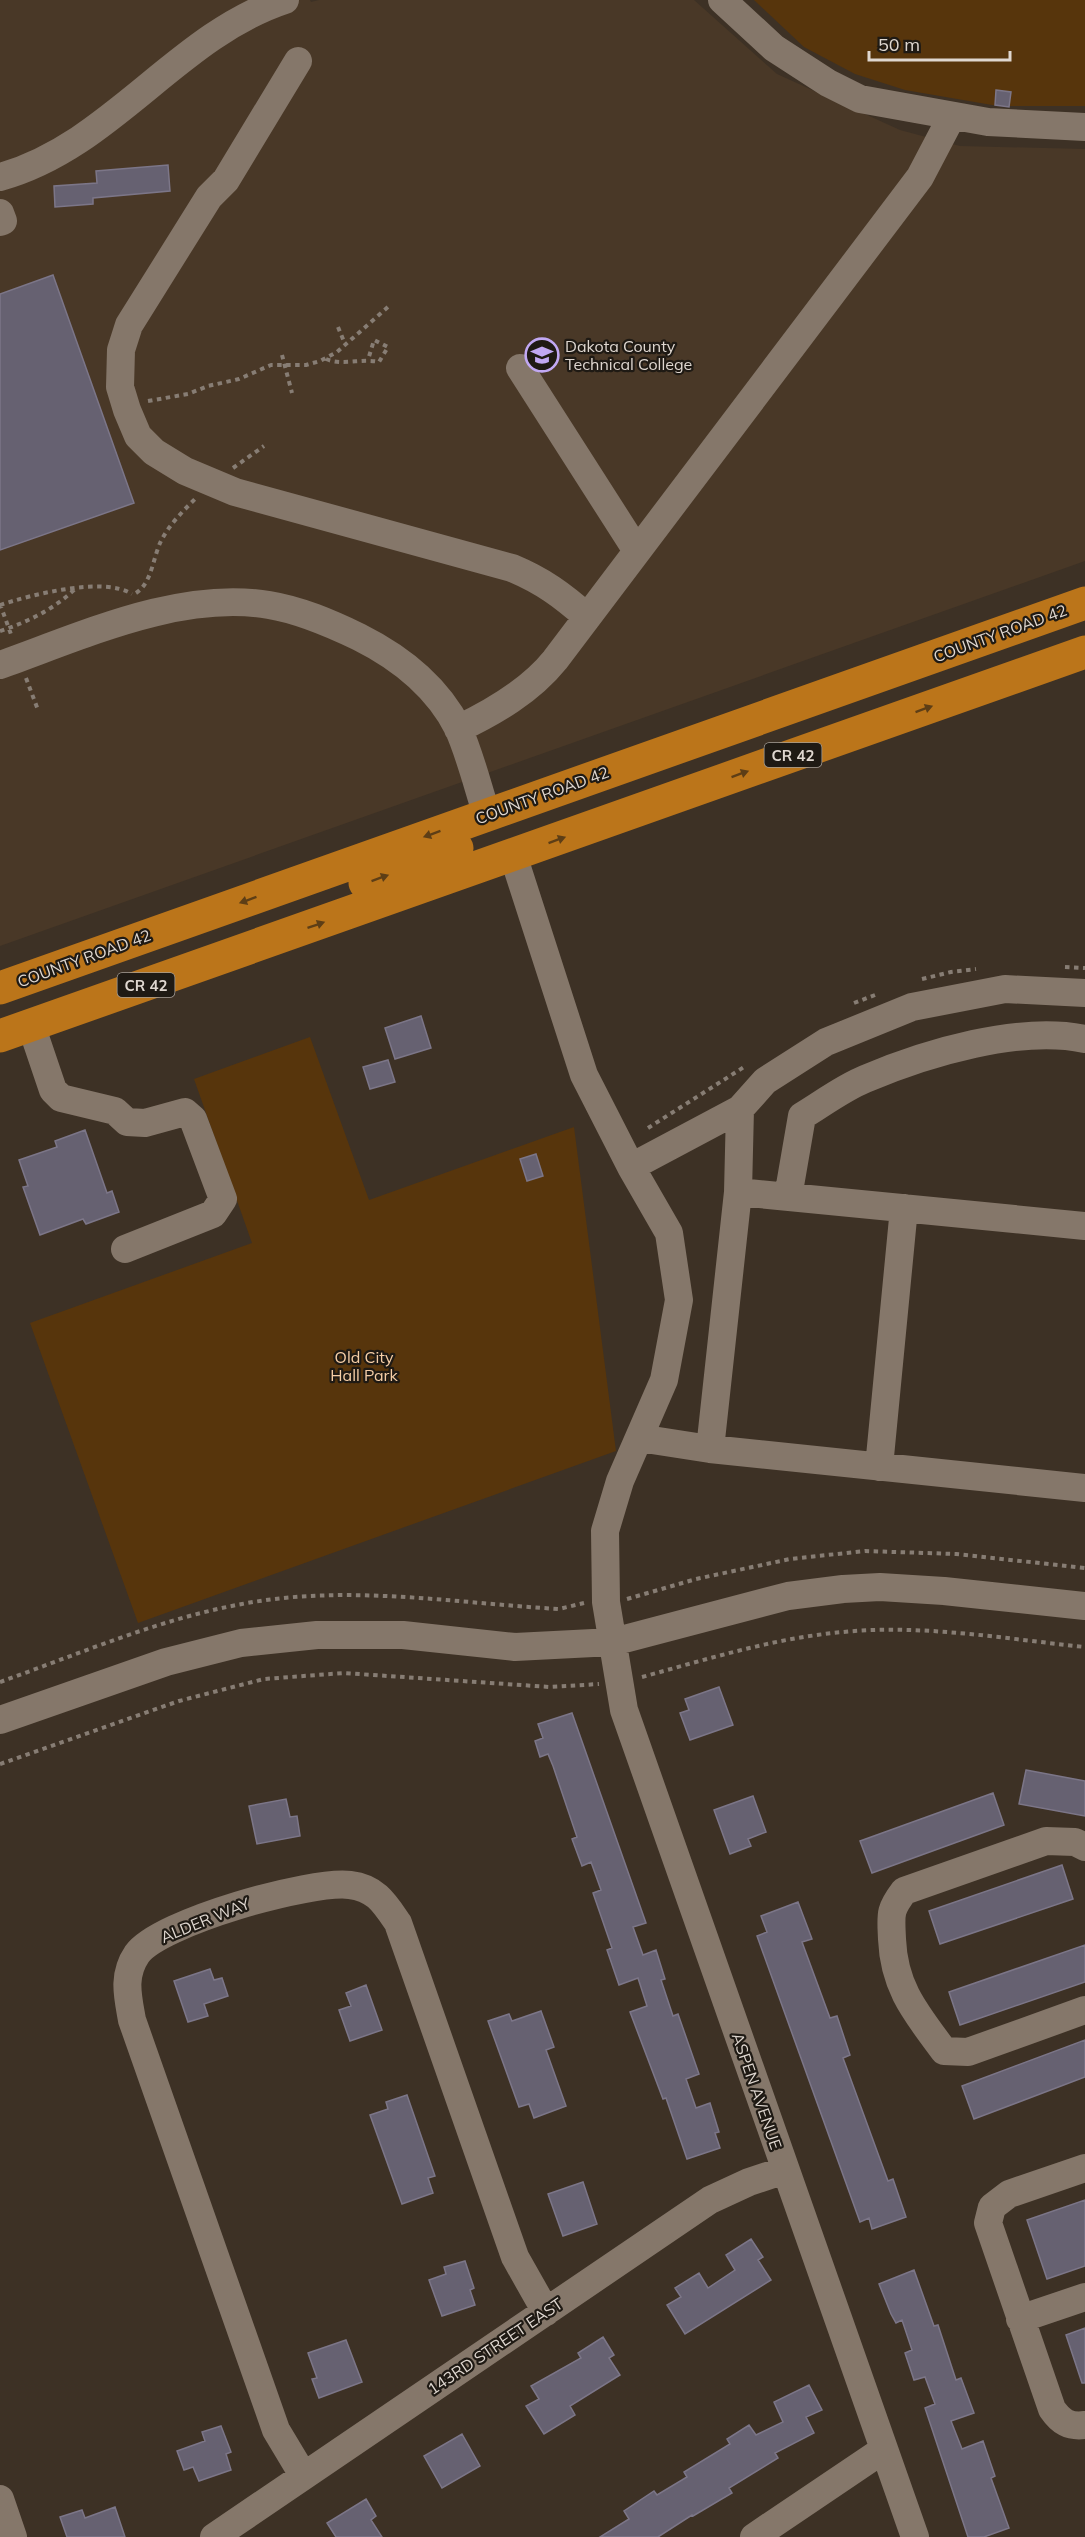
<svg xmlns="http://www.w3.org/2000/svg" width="1085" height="2537" font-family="Mulish,sans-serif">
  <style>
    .built { fill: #493827 }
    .green { fill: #57350c }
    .building { fill: #666171; stroke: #7c7688; stroke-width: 1.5 }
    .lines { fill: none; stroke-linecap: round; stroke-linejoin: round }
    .path { stroke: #877d74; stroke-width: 4; stroke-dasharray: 4.5 4.5; stroke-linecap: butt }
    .minor { stroke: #85776a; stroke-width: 28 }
    .highway { stroke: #bb751a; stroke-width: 33 }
    .oneway { fill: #5d3e16 }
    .labels { text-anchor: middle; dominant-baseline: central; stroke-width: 4.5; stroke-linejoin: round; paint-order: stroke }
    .shield { fill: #1f1a14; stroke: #a59e98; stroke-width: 1.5 }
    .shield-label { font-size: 15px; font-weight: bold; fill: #dfd7d0 }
    .poi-label { font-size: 16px; fill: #dfd7d0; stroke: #1f1a14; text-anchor: start }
    .street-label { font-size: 16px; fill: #dfd7d0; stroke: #1f1a14 }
    .park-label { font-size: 16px; fill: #f6cea6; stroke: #1f1a14 }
  </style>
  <rect width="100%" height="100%" fill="#3d3125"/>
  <!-- built -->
  <path class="built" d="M0,0H310L311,2L319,0H694L777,74L900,130L960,146L1085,149V561L0,946Z"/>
  <!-- green -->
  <path class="green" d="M754,0H1085V106H998L905,90L855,74L804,47Z
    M310,1037L369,1200L574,1127L616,1451L138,1623L30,1323L252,1243L194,1079Z"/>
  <!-- building -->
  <path class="building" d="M996,90L1011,92L1009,107L995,105Z
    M168,165L170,191L93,198V204L55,207L54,186L97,183L96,171Z
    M53,275L134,503L0,550V294Z
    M421,1016L431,1048L395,1059L385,1028Z
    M388,1060L395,1082L370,1089L363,1067Z
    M85,1130L107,1193L112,1191L119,1212L86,1224L83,1219L40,1235L23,1187L28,1186L19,1160L57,1147L55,1141Z
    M536,1154L543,1176L527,1181L520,1159Z
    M719,1687L733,1725L690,1740L680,1713L689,1710L685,1699Z
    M572,1713L646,1923L633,1927L643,1955L656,1950L665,1979L661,1980L673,2016L678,2014L699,2074L686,2079L696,2108L710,2103L719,2132L715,2133L720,2148L687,2159L666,2098L663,2099L630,2012L647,2006L638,1978L619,1985L607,1950L612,1948L593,1893L601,1890L591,1862L582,1866L572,1839L577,1837L553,1766L548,1754L540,1757L535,1741L543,1738L538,1724Z
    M1026,1770L1085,1781V1816L1019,1804Z
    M993,1793L1004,1825L872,1873L860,1841Z
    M753,1796L766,1832L748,1839L751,1846L730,1854L714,1810Z
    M286,1799L290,1817L297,1816L300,1836L257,1844L249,1806Z
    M1062,1865L1073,1899L940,1944L929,1911Z
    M798,1902L812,1939L802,1942L830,2018L837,2016L850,2055L843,2058L888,2181L893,2179L906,2217L872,2229L869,2218L860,2222L757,1936L767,1932L761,1916Z
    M1085,1945V1982L960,2025L949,1992Z
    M210,1969L214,1980L222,1978L228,1996L204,2004L208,2016L188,2022L174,1981Z
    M366,1985L382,2030L350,2041L339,2010L351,2006L346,1993Z
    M541,2011L554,2047L546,2050L566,2106L534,2118L529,2104L519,2107L488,2021L509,2014L512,2021Z
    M1085,2040V2077L974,2119L962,2086Z
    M407,2095L435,2176L428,2178L433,2193L402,2204L370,2115L388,2109L386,2102Z
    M583,2182L597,2224L563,2236L548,2194Z
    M1085,2200V2266L1047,2279L1027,2220Z
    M751,2239L763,2257L758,2260L771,2280L685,2334L667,2305L681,2297L675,2288L699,2273L708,2288L735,2270L726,2255Z
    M465,2261L474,2288L470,2290L475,2305L442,2316L429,2280L446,2274L444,2267Z
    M914,2270L934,2326L938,2325L956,2380L961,2378L974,2413L951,2421L962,2449L983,2441L995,2476L991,2478L1009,2528L984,2537H968L925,2408L935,2404L925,2377L914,2380L905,2353L912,2350L902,2320L896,2323L891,2314L879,2284Z
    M1085,2328V2383H1082L1066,2335Z
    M603,2337L614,2355L609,2358L620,2375L570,2406L575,2415L544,2434L526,2406L539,2399L531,2386L581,2358L578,2353Z
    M346,2340L362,2382L319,2398L312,2379L317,2378L308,2353Z
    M809,2385L822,2410L806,2417L814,2433L775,2453L778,2458L729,2488L732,2493L693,2516L692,2515L658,2537H600L629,2519L624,2511L654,2491L657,2495L687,2477L684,2472L730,2444L727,2439L749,2425L756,2435L783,2422L774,2402Z
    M221,2426L231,2452L226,2454L231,2470L199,2481L193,2467L184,2470L177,2451L205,2441L202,2432Z
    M462,2434L480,2466L442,2488L424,2456Z
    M366,2499L376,2516L371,2520L382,2537H336L327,2523Z
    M115,2507L125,2537H67L60,2517L82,2510L85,2518Z"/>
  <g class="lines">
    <!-- path -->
    <path class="path" d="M338,327L345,344
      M282,355L292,393
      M326,359C342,366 362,358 379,362L388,347L374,340L368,360
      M148,401L188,394L208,386L239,379L271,365H306L320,361L337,352L388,307
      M233,468L264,446
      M136,593C152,583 153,557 161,541C169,525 182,512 195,499
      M0,604L12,637
      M0,605C30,595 104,576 132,594
      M0,631C28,622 54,609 75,589
      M26,678L38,710
      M1065,967L1085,968
      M922,979L951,972L976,969
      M854,1003L875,995
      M648,1128L744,1067
      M627,1599L696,1579L790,1559L865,1551L956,1554L1085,1568
      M642,1677C708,1659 774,1638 843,1632C923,1624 1006,1639 1085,1647
      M0,1682C79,1654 159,1619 242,1604C346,1584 454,1603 559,1609L584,1603
      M0,1764L179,1701L264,1679L344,1673L550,1687L599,1684"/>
    <!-- minor -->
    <path class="minor" d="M722,0L774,48L828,83L860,99L988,122L1085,127
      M298,61L226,180L209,197L129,325L121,350L120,387L127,410L138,436L154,452L185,471L235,492L512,568C543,581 562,595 587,617
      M0,177C112,146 176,36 285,0
      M0,213L3,221L0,222
      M520,368L637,551
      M0,665C82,636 180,590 269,605C300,610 330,623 359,637C399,657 437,687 458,728C470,754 478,788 487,815
      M458,729C494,712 530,691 555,660L920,177L952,116
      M513,855L584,1075L631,1167L669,1233L679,1300L664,1380L620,1481L605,1531L606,1602L624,1710L915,2537
      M31,1025L53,1090L61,1098L115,1111L127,1122L145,1123L185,1112L193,1119L223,1199L213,1214L125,1249
      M631,1167L740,1109
      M738,1192L740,1109L765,1081L826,1042L912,1007L1005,989L1085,993
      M788,1197L802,1116C822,1104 843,1088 865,1079C926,1053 1020,1025 1085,1039
      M639,1438L710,1449L1085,1488
      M710,1449L738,1192L1085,1226
      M879,1467L904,1208
      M0,1720L166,1662L241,1643L317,1635H403L515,1647L613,1642L788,1596L843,1589L880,1587L944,1591L1085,1606
      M1085,1847L1075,1842L1046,1841L904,1891C889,1911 891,1914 892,1939C894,1988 916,2013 944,2051L968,2052L1085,2010
      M1085,2168L1009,2194L992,2207L988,2223L1052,2409C1061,2422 1069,2427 1085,2425
      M1020,2319L1085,2297
      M303,2475L276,2430L132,2020C128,1997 122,1976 137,1954C160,1922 311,1880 350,1885C376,1888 385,1904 398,1923L515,2257L546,2312
      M0,2499L13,2537
      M214,2537L710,2200L749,2182L785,2170
      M754,2537L883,2450"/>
    <!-- highway -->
    <path class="highway" d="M365,883L457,848
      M0,988L1085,603
      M0,1036L1085,652"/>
  </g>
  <!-- one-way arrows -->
  <defs><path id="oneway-solid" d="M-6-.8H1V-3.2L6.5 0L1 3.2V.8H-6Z" transform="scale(1.5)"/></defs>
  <g class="oneway">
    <use href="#oneway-solid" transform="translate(924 709) rotate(-20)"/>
    <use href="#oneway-solid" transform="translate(740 774) rotate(-20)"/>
    <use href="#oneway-solid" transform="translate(432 834) rotate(160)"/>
    <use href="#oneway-solid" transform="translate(557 840) rotate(-20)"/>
    <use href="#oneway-solid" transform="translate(380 878) rotate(-20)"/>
    <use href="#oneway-solid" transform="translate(248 900) rotate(160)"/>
    <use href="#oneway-solid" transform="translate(316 925) rotate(-19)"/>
  </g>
  <!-- icons -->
  <defs>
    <g id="university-ring" transform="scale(1.725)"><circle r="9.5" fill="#1f1a14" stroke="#c1a8f3" stroke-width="1.5"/><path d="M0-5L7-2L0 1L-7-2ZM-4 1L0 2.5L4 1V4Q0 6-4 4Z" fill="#c1a8f3"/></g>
  </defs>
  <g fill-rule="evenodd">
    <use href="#university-ring" x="542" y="355"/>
  </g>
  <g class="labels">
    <!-- shield labels -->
    <g class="shield">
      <rect x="764.5" y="743" width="57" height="24" rx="4.5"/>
      <rect x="117.5" y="973" width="57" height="24" rx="4.5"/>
    </g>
    <g class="shield-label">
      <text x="793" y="755">CR 42</text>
      <text x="146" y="985">CR 42</text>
    </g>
    <!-- poi labels -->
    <g class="poi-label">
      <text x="565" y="346">Dakota County<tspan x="565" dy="18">Technical College</tspan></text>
    </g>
    <!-- street labels -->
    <g class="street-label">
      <text transform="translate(1000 633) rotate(-20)">COUNTY ROAD 42</text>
      <text transform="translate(542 795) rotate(-20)">COUNTY ROAD 42</text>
      <text transform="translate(84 958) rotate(-20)">COUNTY ROAD 42</text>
      <text transform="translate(205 1920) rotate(-22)">ALDER WAY</text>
      <text transform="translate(757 2091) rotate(71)">ASPEN AVENUE</text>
      <text transform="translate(495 2346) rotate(-34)">143RD STREET EAST</text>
    </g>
    <!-- park labels -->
    <g class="park-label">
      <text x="364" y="1357">Old City<tspan x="364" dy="18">Hall Park</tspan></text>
    </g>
  </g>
  <!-- scale -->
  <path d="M869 51v9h141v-9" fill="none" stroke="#dfd7d0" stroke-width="3"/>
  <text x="878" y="51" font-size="18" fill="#dfd7d0" stroke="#1f1a14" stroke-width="4.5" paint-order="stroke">50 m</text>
</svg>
